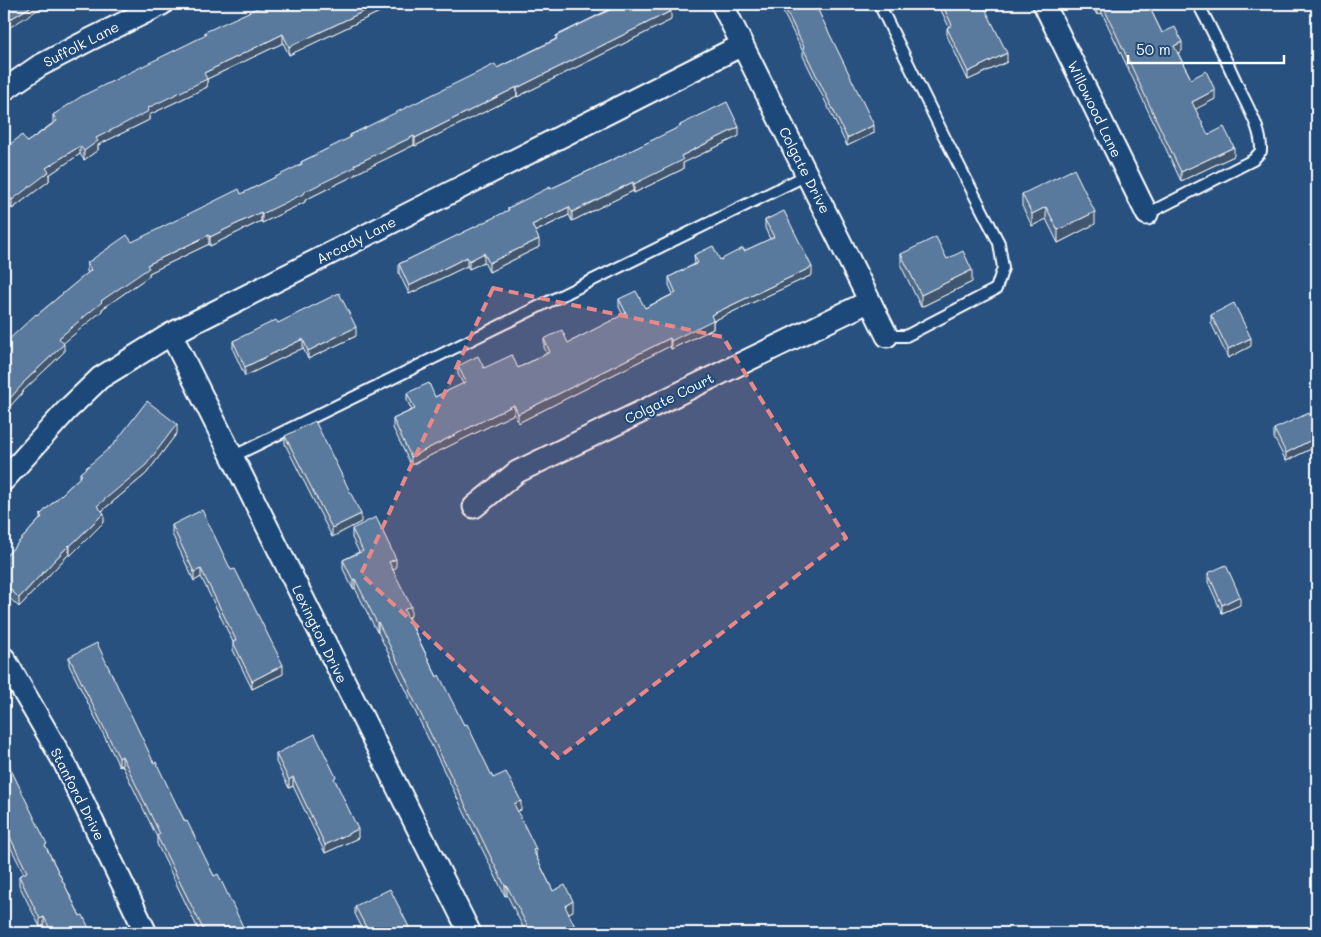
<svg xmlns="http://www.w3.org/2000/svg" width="1321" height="937" font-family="Mali,sans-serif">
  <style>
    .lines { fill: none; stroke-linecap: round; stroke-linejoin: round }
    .lane-casing { stroke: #fff; stroke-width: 14 }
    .street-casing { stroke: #fff; stroke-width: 25 }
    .lane { stroke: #1f4a7a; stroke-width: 10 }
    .street { stroke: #1f4a7a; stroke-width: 21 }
    .wall { fill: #4d6987; stroke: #fff }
    .shaded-wall { fill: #3f556e; stroke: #fff }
    .building { fill: #5a7a9d; stroke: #fff }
    .marked { fill: #e88989; fill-opacity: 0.2; stroke: #e88989; stroke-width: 4; stroke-dasharray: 10 6; stroke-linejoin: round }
    .labels { text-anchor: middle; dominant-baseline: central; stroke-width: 4.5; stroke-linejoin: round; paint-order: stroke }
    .street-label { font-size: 14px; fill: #fff; stroke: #1f4a7a }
  </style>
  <rect width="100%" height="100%" fill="#28517f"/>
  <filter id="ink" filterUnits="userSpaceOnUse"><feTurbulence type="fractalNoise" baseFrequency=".02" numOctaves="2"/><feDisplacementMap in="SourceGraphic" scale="10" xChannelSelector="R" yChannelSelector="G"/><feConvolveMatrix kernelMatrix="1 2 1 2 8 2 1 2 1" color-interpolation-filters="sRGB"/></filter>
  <g filter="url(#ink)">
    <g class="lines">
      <!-- lane casing -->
      <g class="lane-casing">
        <path id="lane" d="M879,4L945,138L999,243L1003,268L996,289L906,336H887
          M1147,214L1253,160L1261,151C1262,130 1248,108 1239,88C1226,60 1213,31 1198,4
          M232,457L807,175
          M4,690L16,679"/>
      </g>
      <!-- street casing -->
      <g class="street-casing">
        <path id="street" d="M722,4L887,336
          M1044,4L1147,214
          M4,90L39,66L89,40L162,4
          M171,334L470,933
          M4,480L66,411L100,378L171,334L742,45
          M474,507L517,472L870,301
          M4,658L64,762L146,933"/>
      </g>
      <!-- lane -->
      <use href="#lane" class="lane"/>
      <!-- street -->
      <use href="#street" class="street"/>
    </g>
    <!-- wall -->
    <path class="wall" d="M392,4V6L289,55L283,43L207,79V87L149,115V120L98,145V150L84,160L80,154L49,175V181L12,209L4,198V149L27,142L53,123V115L205,36V32L296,7Z
      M612,4H667L671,20L517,97V96L415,146L414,145L355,174V175L305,200V202L262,223L261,221L210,246L209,244L149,273V276L102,309V311L63,343L64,352L23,391V392L4,413L37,315L88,273L87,272V263L241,194L301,165V162L350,138V135L497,68L556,39V36L614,7Z
      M779,4H815L874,133L847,146L803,56V52Z
      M938,4H983L1007,62L968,80L947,36V28L949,27Z
      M1091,4H1148L1162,33L1182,51L1178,53L1191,79L1215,99L1195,109L1208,135L1234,156L1181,181L1102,13L1097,15Z
      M1310,4H1317V19Z
      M680,125L739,136L683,163V169L634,193L633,191L572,221L569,215L535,232L539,247L489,272L484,262L469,269L467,266L409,294L399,273V264L508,211V208L550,189L610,161L680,127Z
      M1022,194L1095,224L1058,243L1046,219L1032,226L1022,206Z
      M765,220L812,275L713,321V329L671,349L670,346L518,423L514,414L411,465L393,428V419L412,410L407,401V393L435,397L463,384L458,374V366L484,368H518L547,353L544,348V339L568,343L623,315L619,307V299L645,308L673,294L669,285V277L695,264L694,255L720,260L744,251L770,239L765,228Z
      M901,254L947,259L972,282L921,307L901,266Z
      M1211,315L1251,346L1228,358L1211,323Z
      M278,323L356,336L308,359L303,348L245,376L233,350V341Z
      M1274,429L1317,430V446L1286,461L1274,438Z
      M177,433L146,474L102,511L104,522L70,556L69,554L19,607L4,593V558L40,519V515L80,477V473Z
      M285,436L361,522L332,537L285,444Z
      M172,525L231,570L283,674L252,689L233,650V642L201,577L194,581L172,534Z
      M352,529L396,568L393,570L411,616L408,617L437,677L493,778L521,810L518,811L536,856L553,891L573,911L568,913L578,933H526L507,895L505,896L409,699V696L378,632H377L355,588L353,589L343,569V560L359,552L352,538Z
      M1208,573L1240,605L1222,613L1208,582Z
      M69,657L154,763L214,876L246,933H200L157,844V837L122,765L119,766L69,665Z
      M276,754L336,782L358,838L325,853L293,786L289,788L276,762Z
      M4,755L47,849L80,916L91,933H48L44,925L40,927L19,885V876L24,874L8,842Z
      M355,906L412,933H365L355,914Z"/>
    <!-- shaded-wall -->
    <path class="shaded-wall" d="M35,4H47L4,31V23Z
      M379,4H392V6L289,55V47Z
      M1102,4V13L1097,15V6Z
      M671,11V20L517,97V88Z
      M283,34V43L207,79V87L149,115V120L98,145V150L84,160V151L96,138L148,108L204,73Z
      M1182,42V51L1174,55V46Z
      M1007,53V62L968,80V72Z
      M517,87V96L415,146V138Z
      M1215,90V99L1192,111V102Z
      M874,125V133L847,146V138Z
      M739,127V136L683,163V169L634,193V184L681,156Z
      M414,136V145L355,174V175L305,200V202L262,223V214L354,165Z
      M80,146V154L49,175V181L12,209V200L46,168Z
      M1234,147V156L1181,181V172Z
      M633,182V191L572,221V212Z
      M569,207V215L532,233V225Z
      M1046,207V219L1032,226V214Z
      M261,212V221L210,246V237Z
      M1095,212V224L1058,243V230Z
      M209,235V244L149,273V276L102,309V311L59,347V338L101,301L147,265Z
      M539,239V247L489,272V263Z
      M484,253V262L469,269V261Z
      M467,257V266L409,294V286Z
      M812,267V275L713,321V329L671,349V341L711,315Z
      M972,270V282L921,307V295Z
      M356,327V336L308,359V351Z
      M670,338V346L518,423V414Z
      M1251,338V346L1228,358V349Z
      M303,339V348L245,376V367Z
      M64,344V352L23,391V392L4,413V405L23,383Z
      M514,405V414L411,465V457Z
      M177,424V433L146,474L97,515V506Z
      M1317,437V446L1286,461V453Z
      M104,513V522L70,556V546Z
      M361,514V522L332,537V528Z
      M69,545V554L19,607V598Z
      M396,559V568L389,571V562Z
      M201,569V577L194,581V572Z
      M355,579V588L353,589V580Z
      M1240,596V605L1222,613V605Z
      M411,606V616L404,619V610Z
      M378,622V632H377V623Z
      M283,665V674L252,689V681Z
      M122,756V765L119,766V758Z
      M293,777V786L289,788V780Z
      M521,801V810L514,813V804Z
      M358,829V838L325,853V845Z
      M8,833V842L4,844V836Z
      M536,849V858L533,850Z
      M505,886H507V895L505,896Z
      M573,901V911L565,915V906Z
      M44,917V925L40,927V919Z"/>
    <!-- building -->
    <path class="building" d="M4,4H35L4,23Z
      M266,4H295L296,7L302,4H379L289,47L283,34L204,73L207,79L148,108L149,111L96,138L98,141L84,151L80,146L46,168L49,172L12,200L4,189V149L22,135L27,142L57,121L53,115L82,96L206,35L205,32Z
      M617,4H667L671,11L517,88V87L415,138L414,136L354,165L355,167L304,192L305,193L262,214L261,212L210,237L209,235L147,265L149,268L101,301L102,302L59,338L64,344L23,383V384L4,405V344L36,314L37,315L91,270L87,263L127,235L132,242L239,189L241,194L302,164L301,162L351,137L350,135L495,64L497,68L557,39L556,36L618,6Z
      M783,4H815L874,125L847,138L803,48L804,47Z
      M942,4H983L1007,53L968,72L947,28L952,25Z
      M1102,4H1148L1162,33L1175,27L1182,42L1174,46L1191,79L1206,71L1215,90L1192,102L1208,135L1224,127L1234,147L1181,172Z
      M727,102L739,127L681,156L683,160L634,184L633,182L572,212L569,207L532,225L539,239L489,263L484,253L469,261L467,257L409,286L399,264L509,210L508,208L550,187V189L610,161L681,126L680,125Z
      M1074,169L1095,212L1058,230L1046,207L1032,214L1022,194Z
      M784,211L812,267L711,315L713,320L671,341L670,338L518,414L514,405L411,457L393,419L415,409L407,393L429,383L435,397L466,382L458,366L478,356L484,368L512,355L518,368L550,352L544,339L562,330L568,343L626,313L619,299L636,291L645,308L676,293L669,277L698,263L694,255L713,246L720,260L743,248L744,251L774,237L765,220Z
      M936,237L947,259L963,251L972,270L921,295L901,254Z
      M339,293L356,327L308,351L303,339L245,367L233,341L276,320L278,323Z
      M1234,303L1251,338L1228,349L1211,315Z
      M147,401L177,424L146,465L97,506L104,513L70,546L69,545L19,598L4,583V558L42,517L40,515L82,475L80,473L114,444Z
      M1309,413L1317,430V437L1286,453L1274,429Z
      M315,421L361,514L332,528L285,436Z
      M202,510L231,570L235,569L283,665L252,681L233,642L236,640L201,569L194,572L172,525Z
      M376,517L396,559L389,562L411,606L404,610L437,677L439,675L464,725L467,724L493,778L506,772L521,801L514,804L536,849L533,850L553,891L565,885L573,901L565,906L578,933H531L507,886H505L409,690L411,689L378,622L377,623L355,579L353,580L343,560L363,551L352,529Z
      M1226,565L1240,596L1222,605L1208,573Z
      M97,643L154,763L156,762L185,822L187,821L214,876L218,874L246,933H205L157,836L160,834L122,756L119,758L69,657Z
      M315,734L336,777L334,778L358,829L325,845L293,777L289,780L276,754Z
      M4,755L47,844L45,845L80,916L83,915L91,933H52L44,917L40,919L19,876L27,872L8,833L4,836Z
      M390,889L412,933H369L355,906Z"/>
  </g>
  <!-- marked area -->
  <path class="marked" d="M493,288L723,337L846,538L558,758L361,574Z"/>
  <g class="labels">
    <!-- street labels -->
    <g class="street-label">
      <text transform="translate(81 44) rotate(-27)">Suffolk Lane</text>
      <text transform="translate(1095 109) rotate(64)">Willowood Lane</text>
      <text transform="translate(805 170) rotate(63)">Colgate Drive</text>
      <text transform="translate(356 240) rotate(-27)">Arcady Lane</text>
      <text transform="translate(669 398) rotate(-26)">Colgate Court</text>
      <text transform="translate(320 634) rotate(64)">Lexington Drive</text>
      <text transform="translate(78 794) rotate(63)">Stanford Drive</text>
    </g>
  </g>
  <!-- margin -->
  <rect width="1321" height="937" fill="none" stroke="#1f4a7a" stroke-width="20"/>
  <rect x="10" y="10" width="1301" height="917" fill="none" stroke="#fff" stroke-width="2" filter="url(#ink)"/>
  <!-- scale -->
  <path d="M1128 55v8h156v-8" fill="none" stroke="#ffffff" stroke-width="2.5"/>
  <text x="1136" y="55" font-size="15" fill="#ffffff" stroke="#1f4a7a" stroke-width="4" paint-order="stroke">50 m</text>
</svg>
